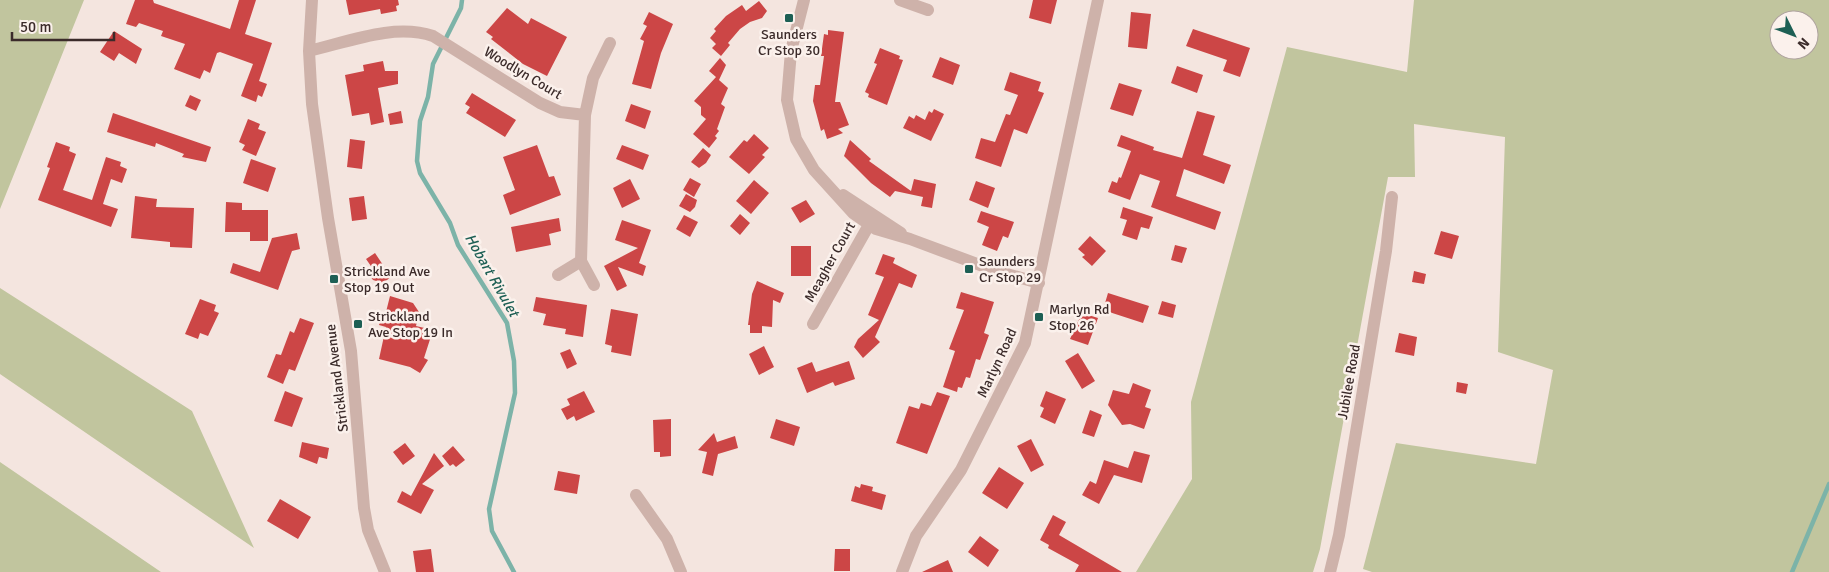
<svg xmlns="http://www.w3.org/2000/svg" width="1829" height="572" font-family="Signika,sans-serif">
  <style>
    .green { fill: #c1c59e; fill-rule: evenodd }
    .lines { fill: none; stroke-linecap: round; stroke-linejoin: round }
    .stream { stroke: #7cb3a8; stroke-width: 4.5 }
    .building { fill: #cc4646 }
    .minor { stroke: #ceb2aa; stroke-width: 12 }
    .poi-dot { fill: #1d5f54; stroke: #fbf1ec; stroke-width: 2 }
    .labels { text-anchor: middle; dominant-baseline: central; stroke-width: 5; stroke-linejoin: round; paint-order: stroke }
    .poi-label { font-size: 14px; fill: #3b2b2a; stroke: #fbf1ec; text-anchor: start }
    .street-label { font-size: 14px; fill: #3b2b2a; stroke: #fbf1ec }
    .water-label { font-size: 15px; font-style: italic; fill: #1d5f54; stroke: #fbf1ec }
  </style>
  <rect width="100%" height="100%" fill="#f4e5df"/>
  <!-- green -->
  <path class="green" d="M0,0H84L0,209Z
    M1414,0H1829V572H1372L1363,569L1396,443L1536,464L1553,370L1498,352L1505,137L1414,124L1415,177H1388L1320,549L1313,572H1136L1192,479L1191,402L1287,47L1407,72ZM1779,20H1809V50H1779Z
    M0,288L192,411L254,548L0,374Z
    M0,462L161,572H0Z"/>
  <g class="lines">
    <!-- stream -->
    <path class="stream" d="M462,0L461,8L433,64L428,97L420,121L417,161L420,173L450,223L458,245L507,323L514,361L515,393L489,509L492,531L514,572
      M1792,572L1829,484"/>
  </g>
  <!-- building -->
  <path class="building" d="M135,0H153L154,3L230,29L239,0H256L245,34L272,43L259,81L267,84L262,97L258,95L256,102L241,96L253,64L220,52L217,53L210,73L204,70L200,79L174,69L185,44L161,36L163,31L139,23L136,27L126,24Z
    M346,0H398L399,5L396,6L397,11L381,14L380,9L349,15Z
    M1033,0H1057L1051,24L1029,18Z
    M759,1L767,11L762,18L750,22L740,29L728,43L730,45L721,56L712,48L716,44L710,38L716,31L714,29L726,16L742,5L746,11Z
    M507,8L528,24L531,18L567,37L547,76L523,64L491,39L493,37L486,32Z
    M649,12L673,24L661,53L651,89L632,84L644,41L640,39L647,26L643,24Z
    M1131,12L1151,14L1147,49L1128,47Z
    M1193,29L1250,48L1240,77L1223,71L1227,60L1186,46Z
    M828,30L844,32L835,102H840L849,125L838,129L843,133L827,139L824,129L821,131L813,101L815,85H820L824,56H821L824,34L828,35Z
    M114,31L142,49L136,64L119,53L114,61L100,52Z
    M880,48L900,56L899,59L903,60L887,105L868,97L869,94L865,92L877,64L874,63Z
    M940,57L960,65L953,85L932,77Z
    M720,58L726,65L719,80L728,88L721,104L725,107L717,129L719,131L715,136L717,138L709,148L693,134L706,119L701,115V107L694,101L716,77L709,71Z
    M383,61L385,71H398V84L378,88L384,122L371,125L369,113L352,116L345,75L364,71L363,65Z
    M1177,66L1203,75L1197,93L1171,83Z
    M1010,72L1041,82L1038,91L1044,93L1027,134L1014,129L1001,167L975,158L981,138L995,142L1006,114L1010,115L1018,95L1004,90Z
    M1119,83L1142,90L1133,116L1110,109Z
    M472,93L516,120L505,137L466,113L470,107L465,104Z
    M190,95L201,100L196,111L185,106Z
    M631,104L651,111L645,129L625,121Z
    M934,109L944,114L931,141L903,128L909,116L914,119L916,115L925,120L929,111L932,113Z
    M401,111L403,123L390,125L388,114Z
    M1197,111L1215,116L1203,155L1231,165L1224,184L1184,169L1176,196L1221,212L1215,230L1151,207L1160,181L1140,174L1130,200L1108,192L1112,181L1117,183L1119,177L1121,178L1131,151L1117,146L1121,135L1154,147L1153,150L1182,158Z
    M113,113L211,147L206,162L182,157L184,154L156,143L155,147L107,132Z
    M248,119L260,124L258,129L266,132L256,156L242,150L245,145L239,142Z
    M754,134L769,148L762,155L765,157L749,174L729,157L744,140L747,142Z
    M350,139L365,141L362,169L347,167Z
    M850,140L871,159L869,161L911,191L914,179L936,184L932,208L921,206L923,197L895,191L890,197L871,183L844,156Z
    M56,142L70,147L69,151L76,154L63,190L92,200L106,157L121,162L120,166L127,169L122,183L111,179L103,204L118,209L111,227L38,200L50,168L47,167Z
    M537,145L549,177L554,176L561,195L510,215L503,195L515,190L503,157Z
    M622,145L649,155L643,170L616,159Z
    M703,148L711,155L706,163L699,168L691,162Z
    M251,159L276,168L268,192L243,183Z
    M690,178L701,184L694,197L683,190Z
    M630,179L640,199L622,208L613,188Z
    M754,180L769,193L751,214L736,201Z
    M976,181L995,188L988,208L969,200Z
    M686,194L697,200L695,207L690,212L679,206Z
    M135,196L157,199L156,207L194,208L192,248L170,247V242L131,238Z
    M364,196L367,219L352,221L349,198Z
    M806,200L815,214L800,223L791,208Z
    M226,202L242,203V210H268V241H250V232H225Z
    M1123,207L1153,217L1149,229L1141,227L1137,240L1122,235L1127,220L1120,218Z
    M981,211L1014,222L1008,238L1003,236L997,251L982,245L989,227L977,222Z
    M740,214L750,223L740,235L730,226Z
    M684,215L698,222L690,237L676,229Z
    M559,218L561,231L549,234L551,245L516,252L511,227Z
    M622,220L651,230L639,263L646,266L643,276L618,267L627,286L617,291L604,266L638,248L615,240Z
    M1441,231L1459,236L1452,259L1434,254Z
    M297,233L300,249L292,251L278,290L230,273L233,263L260,272L272,238Z
    M1090,236L1106,251L1092,266L1082,257L1085,255L1078,249Z
    M1175,245L1187,248L1182,263L1171,260Z
    M791,246H811V276H791Z
    M375,253L391,277L383,283L373,280L368,273L373,269L366,259Z
    M883,254L895,258L893,263L917,275L912,288L899,283L875,337L880,342L863,358L854,347L858,339L879,320L868,315L884,277L875,274Z
    M1414,271L1426,274L1424,284L1412,282Z
    M757,281L784,293L780,303L773,300L772,327L762,326V333H750V325H748L752,294Z
    M961,292L994,302L984,333L989,335L980,360L976,359L970,378L966,377L962,388L958,387L957,392L943,387L955,351L949,349L964,310L956,308Z
    M1108,293L1149,306L1143,323L1103,310Z
    M390,296L413,303L419,312L416,326L433,330L424,358L428,360L420,373L410,367L379,359L386,327L379,325L382,315L385,316Z
    M536,297L587,305L583,337L565,334L566,329L543,325L546,314L533,311Z
    M200,299L216,305L214,311L219,313L208,336L200,333L198,339L185,334Z
    M1162,301L1176,305L1173,318L1158,314Z
    M611,309L638,314L631,356L611,352L612,346L605,344Z
    M1082,313L1098,318L1088,345L1070,339Z
    M300,318L314,323L295,371L289,369L283,384L267,377L276,354L281,355L290,331L294,333Z
    M1399,333L1417,337L1414,356L1395,352Z
    M764,346L774,367L759,375L749,354Z
    M570,349L577,364L567,369L560,353Z
    M1078,353L1095,381L1082,389L1065,361Z
    M849,361L855,379L835,386L833,382L807,393L797,368L812,362L816,372Z
    M1457,382L1468,384L1466,394L1456,392Z
    M1133,383L1151,390L1145,407L1151,409L1144,429L1130,424L1122,425L1108,405L1113,390L1129,394Z
    M285,391L303,398L292,427L274,421Z
    M584,391L595,412L576,421L574,416L567,420L561,409L570,405L567,399Z
    M1046,391L1066,399L1055,424L1040,417L1044,408L1040,406Z
    M937,392L950,396L927,454L896,443L909,406L919,409L921,403L931,406Z
    M1090,410L1102,415L1094,437L1082,433Z
    M671,419V456L660,457V452H654L653,420Z
    M776,419L800,427L794,446L770,438Z
    M714,433L717,442L735,436L738,448L718,454L713,476L702,473L707,452L698,450Z
    M1031,439L1044,465L1031,472L1017,446Z
    M302,442L329,448L327,459L319,457L317,464L299,457Z
    M405,443L415,456L403,465L393,452Z
    M453,446L465,460L456,467L453,464L450,466L442,456Z
    M1134,451L1150,455L1142,483L1114,475L1099,504L1082,495L1090,481L1096,484L1104,460L1128,468Z
    M434,453L444,466L422,484L434,490L421,514L397,502L402,491L411,496Z
    M999,467L1024,483L1007,509L982,493Z
    M558,471L580,475L577,494L554,490Z
    M861,484L873,487L872,491L886,495L882,510L851,501L855,486L860,488Z
    M280,499L311,517L298,539L267,521Z
    M1053,515L1066,522L1059,535L1122,572H1075L1079,565L1048,548L1049,545L1040,540Z
    M980,536L999,550L988,567L968,552Z
    M431,549L434,572H416L413,551Z
    M835,549H850V571H834Z
    M948,560L953,572H922Z"/>
  <g class="lines">
    <!-- minor -->
    <path class="minor" d="M312,0L309,51L312,104L328,218L351,351L364,508L368,530L385,572
      M804,0L791,51L787,100L796,139L814,170L853,213L876,229L910,239L996,271L1039,283
      M900,0L928,10
      M309,51C348,42 394,23 433,36L540,103L560,112L585,115L581,261L594,285
      M585,115L593,78L610,43
      M843,195L901,233
      M558,275L581,261
      M813,324L874,216
      M636,495L667,539L681,572
      M902,572L916,536L961,470L1025,343L1098,0
      M1330,572L1339,535L1386,251L1392,197"/>
  </g>
  <!-- markers -->
  <g class="poi-dot">
    <rect x="784" y="13" width="10" height="10" rx="2.5"/>
    <rect x="964" y="264" width="10" height="10" rx="2.5"/>
    <rect x="329" y="274" width="10" height="10" rx="2.5"/>
    <rect x="1034" y="312" width="10" height="10" rx="2.5"/>
    <rect x="353" y="319" width="10" height="10" rx="2.5"/>
  </g>
  <g class="labels">
    <!-- poi labels -->
    <g class="poi-label">
      <text x="789" y="34" text-anchor="middle">Saunders<tspan x="789" dy="16">Cr Stop 30</tspan></text>
      <text x="979" y="261">Saunders<tspan x="979" dy="16">Cr Stop 29</tspan></text>
      <text x="344" y="271">Strickland Ave<tspan x="344" dy="16">Stop 19 Out</tspan></text>
      <text x="1049" y="309">Marlyn Rd<tspan x="1049" dy="16">Stop 26</tspan></text>
      <text x="368" y="316">Strickland<tspan x="368" dy="16">Ave Stop 19 In</tspan></text>
    </g>
    <!-- street labels -->
    <g class="street-label">
      <text transform="translate(523 73) rotate(31)">Woodlyn Court</text>
      <text transform="translate(830 262) rotate(-61)">Meagher Court</text>
      <text transform="translate(997 363) rotate(-65)">Marlyn Road</text>
      <text transform="translate(337 378) rotate(-97)">Strickland Avenue</text>
      <text transform="translate(1349 382) rotate(-80)">Jubilee Road</text>
    </g>
    <!-- water labels -->
    <g class="water-label">
      <text transform="translate(492 275) rotate(60)">Hobart Rivulet</text>
    </g>
  </g>
  <!-- north arrow -->
  <g transform="translate(1794 35) rotate(132)"><circle r="24" fill="#fbf1ec" stroke="#aea29e"/>
  <path d="M0-4L9 19L0 12L-9 19Z" fill="#1d5f54"/>
  <text y="-8" font-size="14" font-weight="bold" text-anchor="middle" fill="#3b2b2a">N</text>
  </g>
  <!-- scale -->
  <path d="M12 32v8h102v-8" fill="none" stroke="#3b2b2a" stroke-width="2.5"/>
  <text x="20" y="32" font-size="15" fill="#3b2b2a" stroke="#fbf1ec" stroke-width="4" paint-order="stroke">50 m</text>
</svg>
